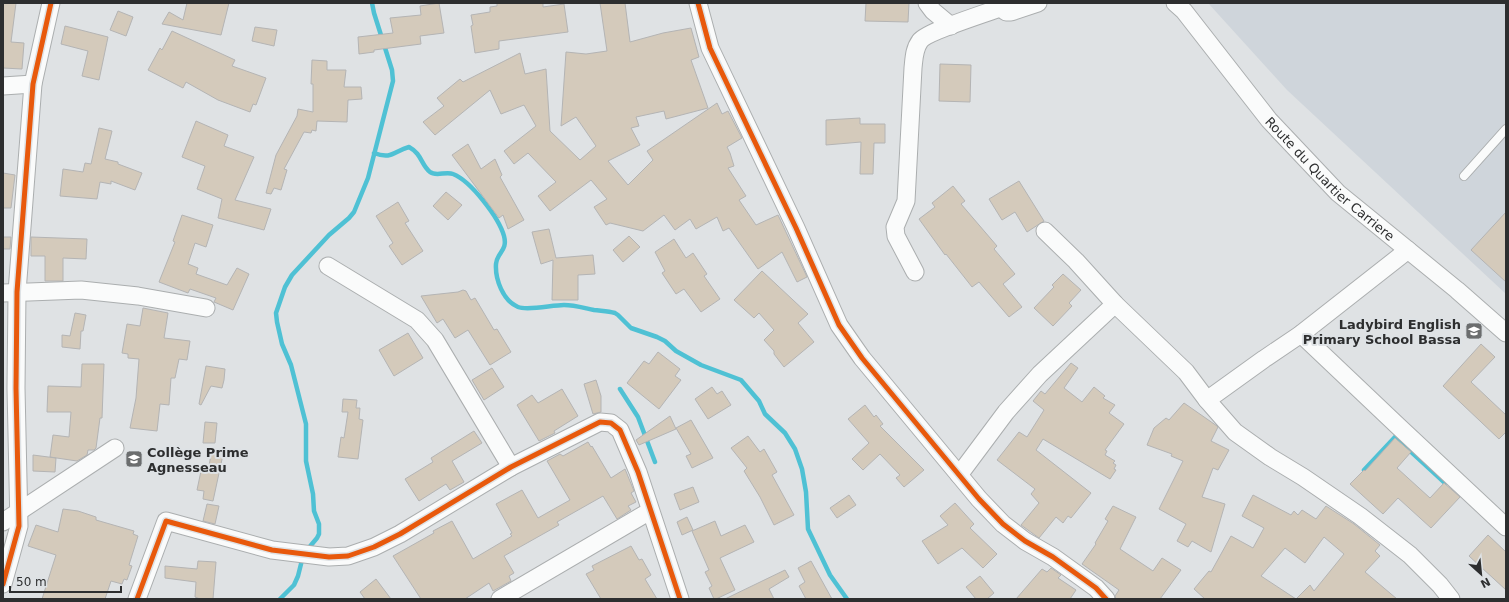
<svg xmlns="http://www.w3.org/2000/svg" width="1509" height="602" font-family="'DejaVu Sans',sans-serif">
  <style>
    .built { fill: #cfd5db }
    .lines { fill: none; stroke-linecap: round; stroke-linejoin: round }
    .stream { stroke: #4fc1d4; stroke-width: 4.5 }
    .building { fill: #d4cabb; stroke: #b4b4b4; fill-rule: evenodd }
    .service-casing { stroke: #abaeaf; stroke-width: 10 }
    .minor-casing { stroke: #abaeaf; stroke-width: 19 }
    .service { stroke: #fafbfb; stroke-width: 8 }
    .minor { stroke: #fafbfb; stroke-width: 17 }
    .cycleway-casing { stroke: #dee2e5; stroke-width: 8 }
    .cycleway { stroke: #e8590c; stroke-width: 5 }
    .labels { text-anchor: middle; dominant-baseline: central; stroke-width: 4; stroke-linejoin: round; paint-order: stroke }
    .street-label { font-size: 13px; fill: #2d2e2f; stroke: #dee2e5 }
    .poi-label { font-size: 13px; font-weight: bold; fill: #2d2e2f; stroke: #dee2e5; text-anchor: end }
  </style>
  <rect width="100%" height="100%" fill="#dfe2e4"/>
  <!-- built -->
  <path class="built" d="M1208,3H1506V294L1287,90Z"/>
  <g class="lines">
    <!-- stream -->
    <path class="stream" d="M374,153C392,160 394,151 409,147C422,154 421,165 430,172C436,177 446,171 453,174C471,181 499,218 504,236C508,251 497,252 496,264C495,279 503,301 518,307C528,311 552,305 564,305C574,305 584,308 594,310C601,311 608,311 615,313L618,315L631,328L657,337L665,341L676,351L701,365L741,380L759,401L765,414L785,433L795,449L802,469L806,492L808,529L830,575L847,599
      M620,389L638,417L655,462
      M1364,470L1395,437L1445,483
      M307,550L317,538L319,534V524L314,511L313,494L306,461V424L291,365L282,344L277,322L276,313L285,287L292,275L329,235L349,218L354,212L368,178L393,81L392,70L374,13L372,3
      M280,599L294,585L298,576L303,556"/>
  </g>
  <!-- building -->
  <path class="building" d="M3,3H16L11,42L24,43L22,69L3,68Z
    M187,3H229L221,35L162,24L169,12L183,20Z
    M439,3L444,33L420,36L421,44L374,50V52L359,54L358,37L393,33L390,18L421,15L420,6Z
    M497,3H543V7L564,4L568,32L499,41V49L475,53L471,26L473,25L471,15L490,12V7L497,6Z
    M600,3H625L630,42L663,33L691,28L699,57L691,60L708,108L666,119L664,111L636,117L639,126L631,128L640,145L608,161L628,185L653,160L647,151L717,103L722,114L728,111L742,138L727,147L730,153L734,166L728,168L746,196L739,200L756,225L778,215L807,277L797,282L782,252L758,269L729,228L723,231L717,217L696,229L690,219L675,230L664,215L643,231L610,223L606,225L594,207L607,199L591,180L550,211L538,196L556,182L528,153L514,164L504,151L536,126L524,105L501,114L490,90L435,135L423,122L444,106L437,98L460,79L463,82L520,53L525,74L546,69L550,131L580,160L596,146L576,117L561,126L566,52L586,54L607,51Z
    M866,3H909L908,22L865,21Z
    M118,11L133,17L126,36L110,30Z
    M65,26L108,37L99,80L82,76L88,51L61,44Z
    M255,27L277,30L274,46L252,41Z
    M172,31L235,60L232,66L266,78L256,105L253,104L250,112L218,100L186,82L183,88L148,70L160,48L162,50Z
    M312,60L327,61V70H346L344,87H361L362,99L348,100L347,122L317,121L316,131L312,130L311,133L304,132L284,169L287,170L281,190L274,188L271,194L266,193L276,155L297,116L298,109L313,112V84H311Z
    M940,64L971,65L970,102L939,101Z
    M860,118V124H885V143H874L873,174H860L861,142L826,145V120Z
    M196,121L228,135L224,146L254,157L235,200L271,209L264,230L218,218L222,199L197,189L205,166L182,157Z
    M99,128L112,131L105,159L118,162V164L142,173L135,190L111,181V184L100,182L97,199L60,196L63,169L83,172L85,163L91,164Z
    M468,144L481,169L495,159L502,175L500,177L524,220L508,229L503,215L499,218L473,183L452,155Z
    M3,173L15,175L11,208H3Z
    M1019,181L1044,221L1027,232L1015,212L1002,220L989,199Z
    M953,186L965,201L961,204L997,246L994,249L1015,274L1003,284L1022,307L1009,317L979,282L972,287L946,254L945,255L919,219L935,207L932,203Z
    M446,192L462,205L448,220L433,206Z
    M398,202L409,221L405,223L423,251L402,265L389,246L393,243L376,216Z
    M1506,212V282L1471,250Z
    M182,215L213,225L206,247L195,243L188,264L198,268L196,274L227,285L237,268L249,274L233,310L214,302L216,298L190,289L188,293L159,282L175,242L173,241Z
    M549,229L556,258L593,255L595,274L578,275V300H552L553,260L541,264L532,232Z
    M629,236L640,247L623,262L613,250Z
    M3,237H11L10,249H3Z
    M31,237L87,239L86,259L63,258V281H45V256H31Z
    M674,239L686,258L693,253L707,274L704,276L720,299L701,312L684,289L676,294L662,273L665,271L655,252Z
    M762,271L808,314L798,323L814,342L784,367L774,354V351L764,340L774,330L759,313L754,318L734,300Z
    M1063,274L1081,290L1069,303L1072,306L1053,326L1034,308L1054,287L1052,285Z
    M463,290L466,291L471,300L475,298L494,330L497,329L511,352L490,365L468,330L455,338L443,319L437,323L421,296L458,292Z
    M143,308L168,313L164,338L190,341L187,360L179,359L175,378H171L169,405L160,404L157,431L130,428L136,398L139,359L128,358V354L122,353L127,324L140,326Z
    M75,313L86,315L83,331H81L80,349L62,347V335L70,336Z
    M408,333L423,358L394,376L379,350Z
    M1481,344L1495,357L1471,382L1506,415V432L1499,439L1443,386Z
    M658,352L680,369L675,376L681,380L659,409L627,383L644,361L649,364Z
    M1071,363L1078,368L1064,388L1082,402L1094,387L1105,396L1103,398L1115,405L1109,413L1124,424L1105,450L1107,451L1105,455L1115,461L1113,463L1116,465L1114,469L1116,470L1110,479L1043,439L1036,450L1091,493L1071,518L1068,516L1063,523L1056,517L1039,538L1021,525L1039,503L1031,494L1035,489L997,460L1019,432L1027,437L1044,410L1033,401L1041,391L1045,394Z
    M82,364H104L102,418H100L96,448L94,450H88L87,455L77,461L50,457L53,435L69,437L71,412H47L48,386L81,387Z
    M206,366L225,369L224,380L222,388L211,386L201,405L199,404Z
    M492,368L504,387L484,400L472,380Z
    M596,380L601,396V412L593,414L584,384Z
    M712,387L717,394L722,391L731,405L708,419L695,399Z
    M562,389L578,416L554,431L555,433L539,441L517,405L532,395L538,403Z
    M343,399L357,400L356,408H360L359,419L363,420L358,459L338,457L341,437L344,438L348,412H342Z
    M1184,403L1217,426L1218,427L1211,441L1229,450L1218,470L1213,468L1202,497L1225,504L1211,552L1192,541L1188,547L1177,541L1186,524L1159,509L1183,461L1171,456L1172,454L1147,445L1154,428L1166,418L1169,420Z
    M865,405L874,417L876,415L883,424L880,426L924,470L904,487L896,478L900,475L880,454L863,470L852,459L869,443L848,419Z
    M670,416L676,429L639,445L636,440Z
    M691,420L713,458L692,468L686,456L691,454L676,428Z
    M205,422L217,423L215,443H203Z
    M474,431L482,443L452,461L464,482L450,490L446,484L419,501L405,479L433,462L431,458Z
    M748,436L760,452L764,449L777,472L772,475L794,515L774,525L760,497L744,471L747,468L731,448Z
    M1395,438L1411,452L1397,468L1430,498L1444,483L1460,497L1431,528L1398,498L1383,514L1350,484L1364,470L1365,471Z
    M588,442L591,447L592,446L611,478L625,469L634,491L631,493L636,502L628,506L631,510L617,519L603,496L557,522L559,525L504,556L514,573L509,576L511,581L493,591L489,583L465,599H421L393,556L434,533L433,531L452,521L473,559L512,536L510,534L512,533L496,504L522,490L538,518L570,500L547,461L560,454L563,456Z
    M212,448L224,450L213,501L203,499L204,491L197,490L201,471L208,472Z
    M33,455L56,458L55,472L33,471Z
    M693,487L699,502L680,510L674,494Z
    M849,495L856,505L837,518L830,508Z
    M1253,495L1291,515L1294,511L1298,515L1302,510L1316,519L1326,506L1354,524L1380,545L1375,551L1380,556L1365,572L1397,599H1205L1194,589L1209,571L1211,572L1231,536L1253,548L1264,528L1242,516ZM1324,537L1344,554L1314,591L1310,585L1296,599L1261,576L1285,548L1305,563Z
    M955,503L974,524L970,528L997,554L983,568L962,548L938,564L922,541L948,525L940,516Z
    M207,504L219,506L215,524L203,521Z
    M1113,506L1136,517L1120,549L1153,571L1162,558L1181,570L1160,599H1116L1115,596L1119,590L1082,564L1096,544L1095,543L1108,521L1105,519Z
    M63,509L78,511L96,517V520L134,531L133,534L138,536L129,565L132,566L127,580L124,579L122,584L111,581L105,599H42L56,555L28,546L36,525L58,532Z
    M687,517L693,530L682,535L677,522Z
    M715,521L721,536L745,525L754,542L720,558L735,590L716,599H714L709,588L712,586L705,572L709,570L692,531Z
    M1488,535L1506,552V590L1469,556Z
    M631,546L639,560L642,559L651,575L645,579L657,599H601L586,574L594,570L592,566Z
    M198,561L216,562L213,599H200L195,597L196,582L165,578V566L197,569Z
    M811,561L832,599H806L799,586L805,582L798,568Z
    M1051,568L1061,575L1058,578L1076,590L1070,599H1016L1042,569L1047,572Z
    M785,570L789,577L769,589L774,599H725Z
    M980,576L994,593L987,599H976L966,587Z
    M376,579L391,599H365L360,592Z"/>
  <g class="lines">
    <!-- service casing -->
    <g class="service-casing">
      <path id="service" d="M1464,176L1506,129"/>
    </g>
    <!-- minor casing -->
    <g class="minor-casing">
      <g id="minor">
        <path d="M698,3L710,48L796,228L839,325L862,358L979,499L1003,524L1025,541L1053,557L1096,588L1106,599"/>
        <path d="M927,3L933,11L951,26"/>
        <path d="M995,3L1006,12H1011L1038,3"/>
        <path id="s1" d="M1175,3L1184,11L1269,120L1338,193L1457,290L1506,333"/>
        <path d="M3,86L33,84"/>
        <path d="M1045,231L1076,261L1115,304L1186,372L1207,400L1235,432L1270,457L1303,477L1360,516L1410,555L1440,585L1451,599"/>
        <path d="M328,266L417,320L435,340L511,467"/>
        <path d="M915,272L896,236L895,227L906,201L913,68C914,59 914,49 920,41C926,32 986,13 1000,8"/>
        <path d="M3,293L81,290L138,296L206,308"/>
        <path d="M1301,334L1398,426L1506,527"/>
        <path d="M1207,400L1264,359L1301,334L1408,250"/>
        <path d="M959,475L1006,412L1040,374L1115,304"/>
        <path d="M3,522L115,448"/>
        <path d="M3,584L19,526L16,388L17,292L33,84L51,3"/>
        <path d="M137,599L166,521L272,550L329,557L348,556L374,547L400,534L511,467L600,422L611,423L620,430L638,472L680,599"/>
        <path d="M500,599L650,511"/>
      </g>
    </g>
    <!-- service -->
    <use href="#service" class="service"/>
    <!-- minor -->
    <use href="#minor" class="minor"/>
    <!-- cycleway casing -->
    <g class="cycleway-casing">
      <path id="cycleway" d="M698,3L710,48L796,228L839,325L862,358L979,499L1003,524L1025,541L1053,557L1096,588L1106,599
        M3,584L19,526L16,388L17,292L33,84L51,3
        M137,599L166,521L272,550L329,557L348,556L374,547L400,534L511,467L600,422L611,423L620,430L638,472L680,599"/>
    </g>
    <!-- cycleway -->
    <use href="#cycleway" class="cycleway"/>
  </g>
  <!-- icons -->
  <defs>
    <g id="school-square" transform="scale(0.9)"><rect x="-9" y="-9" width="18" height="18" rx="4" fill="#6b6d6e" stroke="#dee2e5"/><path d="M0-5L7-2L0 1L-7-2ZM-4 1L0 2.5L4 1V4Q0 6-4 4Z" fill="#fff"/></g>
  </defs>
  <g fill-rule="evenodd">
    <use href="#school-square" x="1474" y="331"/>
    <use href="#school-square" x="134" y="459"/>
  </g>
  <g class="labels">
    <!-- street labels -->
    <g class="street-label">
      <text stroke="none"><textPath href="#s1" startOffset="235">Route du Quartier Carriere</textPath></text>
    </g>
    <!-- poi labels -->
    <g class="poi-label">
      <text x="1461" y="324">Ladybird English<tspan x="1461" dy="15">Primary School Bassa</tspan></text>
      <text x="147" y="452" text-anchor="start">Collège Prime<tspan x="147" dy="15">Agnesseau</tspan></text>
    </g>
  </g>
  <!-- border -->
  <rect width="1509" height="602" fill="none" stroke="#2d2e2f" stroke-width="8"/>
  <!-- north arrow -->
  <g transform="translate(1481 574) rotate(153)" stroke="#dee2e5" stroke-width="3" paint-order="stroke">
  <path d="M0-3L7 15L0 10L-7 15Z" fill="#2d2e2f"/>
  <text y="-6" font-size="11" font-weight="bold" text-anchor="middle" fill="#2d2e2f">N</text>
  </g>
  <!-- scale -->
  <path d="M10 586v6h111v-6" fill="none" stroke="#2d2e2f" stroke-width="2"/>
  <text x="16" y="586" font-size="12" fill="#2d2e2f" stroke="#dee2e5" stroke-width="3" paint-order="stroke">50 m</text>
</svg>
